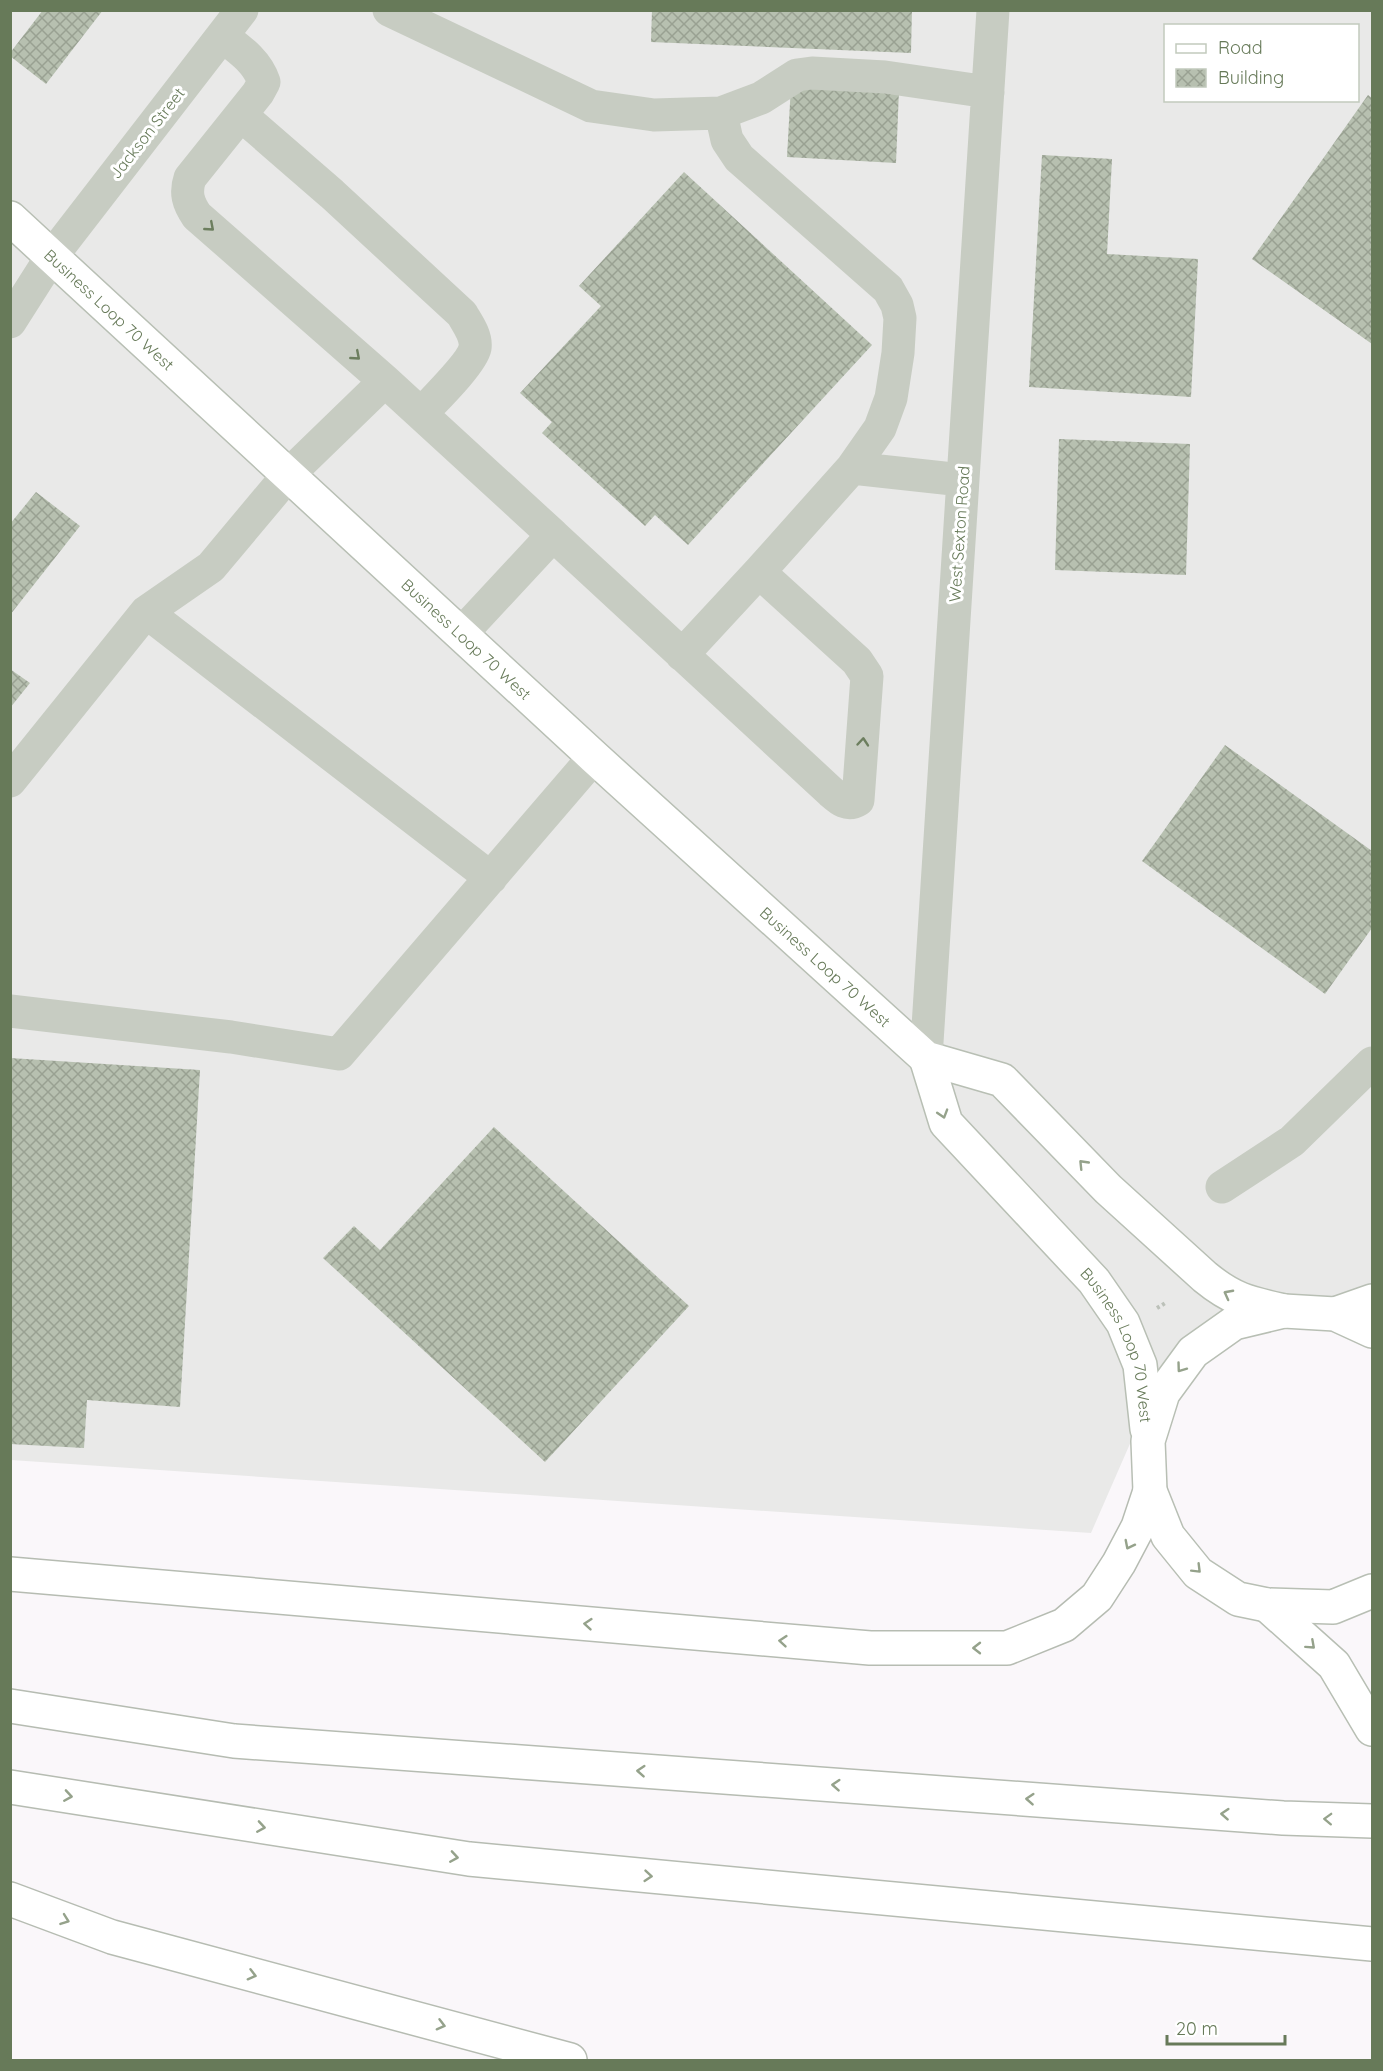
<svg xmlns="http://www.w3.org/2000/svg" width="1383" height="2071" font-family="Quicksand,sans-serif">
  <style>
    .built { fill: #e9e9e8; fill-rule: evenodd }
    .building { fill: url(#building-cross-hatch) }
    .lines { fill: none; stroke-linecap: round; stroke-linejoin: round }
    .major-casing { stroke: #b8bfb4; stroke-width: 36 }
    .highway-casing { stroke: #b6bcb2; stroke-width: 36 }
    .path { stroke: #bcc1b9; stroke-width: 4; stroke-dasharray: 3 3; stroke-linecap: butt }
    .minor { stroke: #c7ccc2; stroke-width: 33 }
    .major { stroke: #fff; stroke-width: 33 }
    .highway { stroke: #fff; stroke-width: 33 }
    .oneway { stroke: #6c7e5e }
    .oneway2 { stroke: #95a28b }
    .labels { text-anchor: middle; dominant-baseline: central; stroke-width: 6; stroke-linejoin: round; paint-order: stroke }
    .street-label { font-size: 16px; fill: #677a59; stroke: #fff }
  </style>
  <defs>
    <pattern id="building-cross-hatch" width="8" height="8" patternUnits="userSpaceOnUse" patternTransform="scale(1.5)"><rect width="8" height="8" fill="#b7c0b0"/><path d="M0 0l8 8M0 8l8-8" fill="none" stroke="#99a192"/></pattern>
  </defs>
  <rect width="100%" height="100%" fill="#faf7fa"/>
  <!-- built -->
  <path class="built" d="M10,11H1372V1295L1242,1313L1153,1391L1091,1533L11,1460ZM1166,26H1358V100H1166Z"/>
  <!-- building -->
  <path class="building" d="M43,10H103L46,84L10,56V53Z
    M652,10H912L911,53L651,42Z
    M791,85L899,90L896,163L787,157Z
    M1368,95L1372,98V344L1252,259Z
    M1042,155L1112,159L1107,254L1198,259L1191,397L1029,387Z
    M684,172L872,345L688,545L655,515L645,526L542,433L552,422L520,393L601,306L579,286Z
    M1059,439L1190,444L1186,575L1055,570Z
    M36,492L80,526L10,615V524Z
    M10,669L30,683L10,708Z
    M1225,745L1372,851V928L1325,994L1142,861Z
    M10,1058L200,1070L180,1407L87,1400L84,1448L10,1444Z
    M494,1127L689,1306L545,1462L323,1258L354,1226L380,1250Z"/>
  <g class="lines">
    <!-- major casing -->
    <g class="major-casing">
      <g id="major">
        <path id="s1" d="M10,218L594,757L926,1058L1002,1080L1108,1189L1205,1277C1233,1300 1249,1303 1284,1311"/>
        <path id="s2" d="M926,1058L946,1123L1094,1281L1123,1323L1140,1365L1147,1429"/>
        <path d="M1335,1314L1372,1301"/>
        <path d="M1372,1331L1335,1314L1284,1311L1234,1323L1193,1352L1163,1393L1148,1441L1150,1491L1168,1536L1198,1573L1238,1599L1267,1605L1333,1607L1372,1591"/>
        <path d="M1267,1605L1334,1665L1372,1729"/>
      </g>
    </g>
    <!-- highway casing -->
    <g class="highway-casing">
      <path id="highway" d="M10,1574L870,1648H1007L1064,1625L1097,1597L1119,1563L1138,1527L1150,1491
        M10,1706L234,1741L1283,1818L1372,1821
        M10,1787L469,1859L1372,1944
        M10,1899L112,1937L570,2060"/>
    </g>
    <!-- path -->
    <path class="path" d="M1157,1308L1167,1302"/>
    <!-- minor -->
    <path class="minor" d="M389,10L591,106L654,115L721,113L761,98L797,75L812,73L885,77L988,92
      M222,36C239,49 257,61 264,82L258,93L190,178C185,193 188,203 197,216L385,381
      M721,113L727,140L739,158L888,289L897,305L900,318L898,353L891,398L880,428L852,468L759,572
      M241,115L332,194L462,314C467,323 477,336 475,348C472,363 433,401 421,414
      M10,322L52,256L242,10
      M852,468L962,480
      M553,535L831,792C839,799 847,807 858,800L867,676L857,661L759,572L682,655
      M146,612L491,878
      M10,781L146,612L211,567L288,475L385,381L553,535L461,634
      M10,1011L231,1037L339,1054L594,757
      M926,1058L993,10
      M1222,1187L1292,1141L1372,1063"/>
    <!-- major -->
    <use href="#major" class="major"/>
    <!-- highway -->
    <use href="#highway" class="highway"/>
  </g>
  <!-- one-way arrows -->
  <defs><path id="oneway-chevron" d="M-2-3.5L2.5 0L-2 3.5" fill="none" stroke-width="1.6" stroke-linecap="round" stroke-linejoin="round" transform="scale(1.5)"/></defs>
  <g class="oneway">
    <use href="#oneway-chevron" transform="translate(210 227) rotate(41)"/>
    <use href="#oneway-chevron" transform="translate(356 356) rotate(41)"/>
    <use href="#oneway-chevron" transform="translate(863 742) rotate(-85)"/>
  </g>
  <g class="oneway2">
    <use href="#oneway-chevron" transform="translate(943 1114) rotate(73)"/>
    <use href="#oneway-chevron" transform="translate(1083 1164) rotate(-134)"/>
    <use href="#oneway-chevron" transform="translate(1228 1294) rotate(-152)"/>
    <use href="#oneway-chevron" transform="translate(1181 1368) rotate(126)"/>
    <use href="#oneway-chevron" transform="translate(1129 1545) rotate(117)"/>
    <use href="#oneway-chevron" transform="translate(1197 1569) rotate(45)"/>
    <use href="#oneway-chevron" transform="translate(588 1624) rotate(-175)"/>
    <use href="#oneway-chevron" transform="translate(783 1641) rotate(-175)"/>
    <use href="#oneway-chevron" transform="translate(1311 1645) rotate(42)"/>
    <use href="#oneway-chevron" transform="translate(977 1648) rotate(180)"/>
    <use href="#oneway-chevron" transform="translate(641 1771) rotate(-176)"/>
    <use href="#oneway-chevron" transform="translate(836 1785) rotate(-176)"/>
    <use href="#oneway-chevron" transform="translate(68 1796) rotate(9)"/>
    <use href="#oneway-chevron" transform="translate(1030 1799) rotate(-176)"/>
    <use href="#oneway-chevron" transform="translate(1225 1814) rotate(-176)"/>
    <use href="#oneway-chevron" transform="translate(1328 1819) rotate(-178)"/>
    <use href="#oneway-chevron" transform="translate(261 1827) rotate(9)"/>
    <use href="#oneway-chevron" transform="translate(454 1857) rotate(9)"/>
    <use href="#oneway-chevron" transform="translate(648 1876) rotate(5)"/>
    <use href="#oneway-chevron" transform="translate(65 1920) rotate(20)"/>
    <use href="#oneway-chevron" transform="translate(252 1975) rotate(15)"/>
    <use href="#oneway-chevron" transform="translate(441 2025) rotate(15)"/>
  </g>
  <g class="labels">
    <!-- street labels -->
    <g class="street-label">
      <text transform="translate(147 133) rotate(-52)">Jackson Street</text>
      <text stroke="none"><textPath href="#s1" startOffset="135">Business Loop 70 West</textPath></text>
      <text transform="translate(959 534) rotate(-86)">West Sexton Road</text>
      <text stroke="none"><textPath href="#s1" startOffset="621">Business Loop 70 West</textPath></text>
      <text stroke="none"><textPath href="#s1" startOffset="1107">Business Loop 70 West</textPath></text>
      <text stroke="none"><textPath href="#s2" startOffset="354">Business Loop 70 West</textPath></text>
    </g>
  </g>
  <!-- border -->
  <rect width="1383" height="2071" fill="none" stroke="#677a59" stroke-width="24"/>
  <!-- legend -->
  <rect x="1164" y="24" width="195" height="78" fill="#ffffff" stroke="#c2cabd" stroke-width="1.5"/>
  <rect x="1176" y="44" width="30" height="9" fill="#ffffff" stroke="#c2cabd" stroke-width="1.5"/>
  <text x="1218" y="54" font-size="18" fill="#677a59">Road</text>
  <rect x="1176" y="69" width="30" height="18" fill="url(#building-cross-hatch)" stroke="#c2cabd" stroke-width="1.5"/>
  <text x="1218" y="84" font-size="18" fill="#677a59">Building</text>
  <!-- scale -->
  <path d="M1167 2035v9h118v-9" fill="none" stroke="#677a59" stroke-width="3"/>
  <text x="1176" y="2035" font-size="18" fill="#677a59" stroke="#ffffff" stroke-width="4.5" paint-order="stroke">20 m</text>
</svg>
